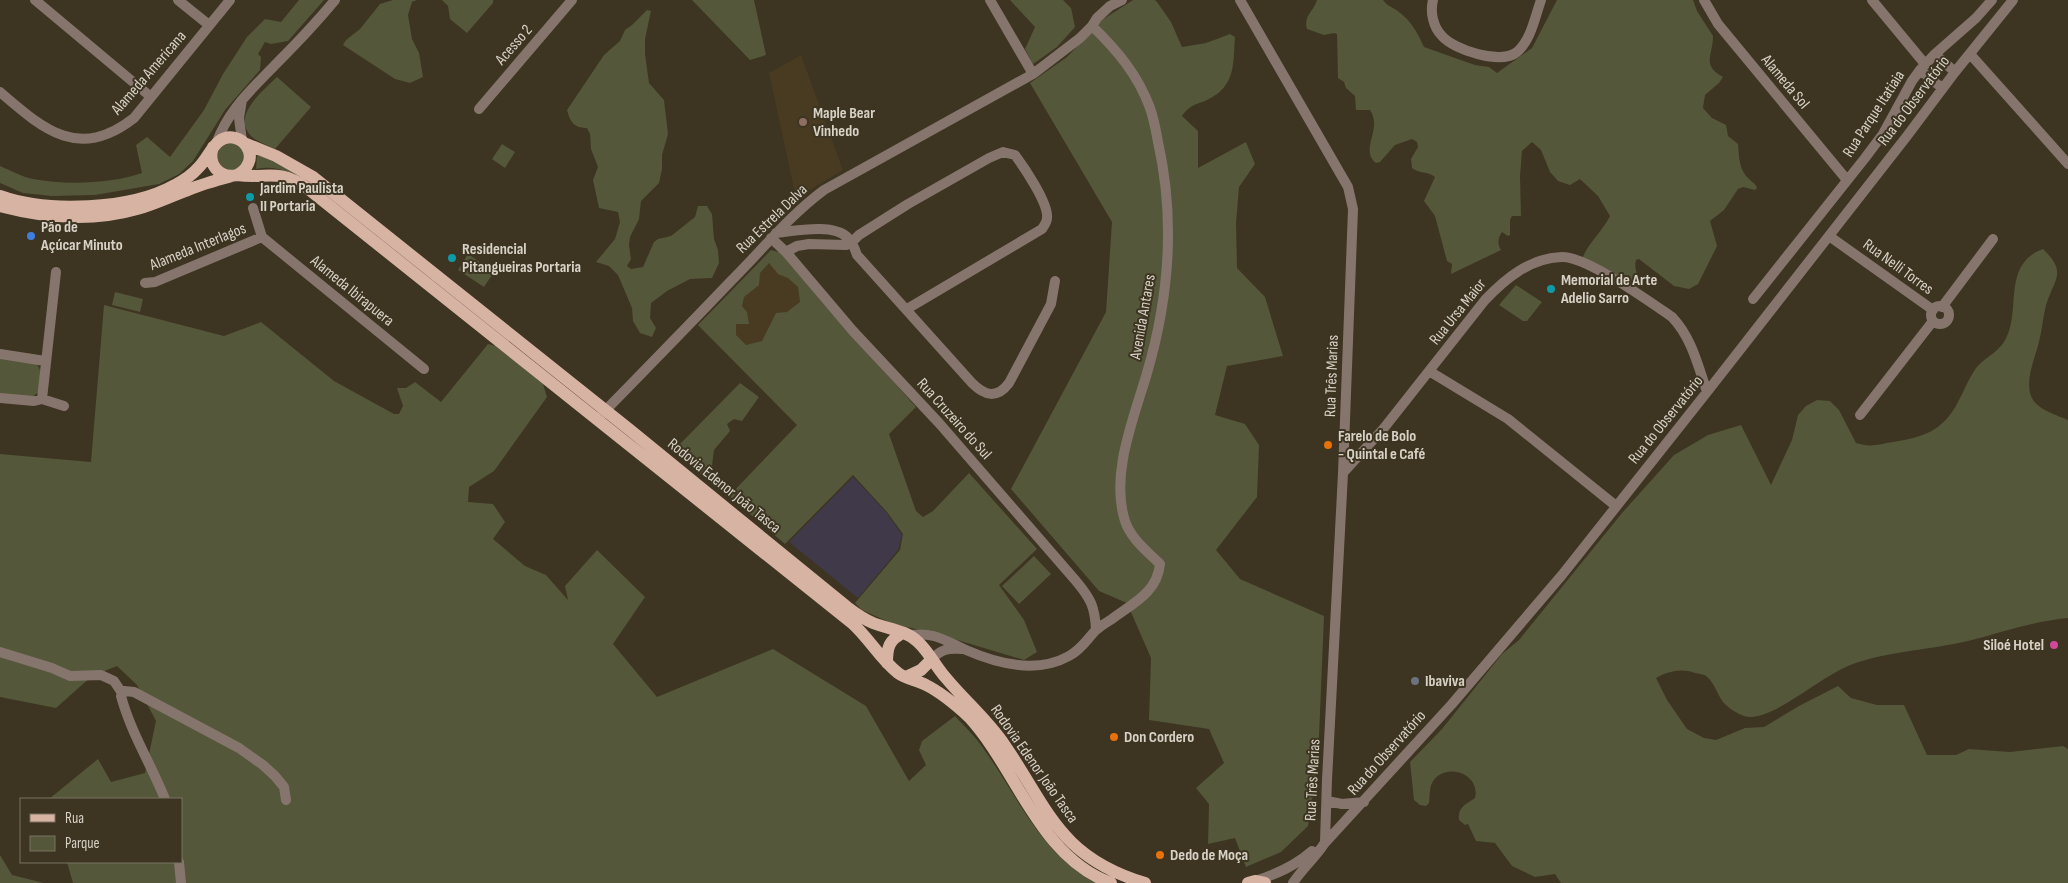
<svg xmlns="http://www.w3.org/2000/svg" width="2068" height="883" font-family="'Sofia Sans Condensed',sans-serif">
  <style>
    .industrial { fill: #3f394a }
    .built { fill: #483b22 }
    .green { fill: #545739; fill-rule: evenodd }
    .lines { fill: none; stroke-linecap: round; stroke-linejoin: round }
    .minor { stroke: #86756d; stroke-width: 10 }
    .major { stroke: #d7b3a3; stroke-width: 12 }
    .education-dot { fill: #8d6e63; stroke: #3d3421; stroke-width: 2 }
    .culture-dot { fill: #0f9aa8; stroke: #3d3421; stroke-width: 2 }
    .shop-dot { fill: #3f7fe0; stroke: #3d3421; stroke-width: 2 }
    .food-dot { fill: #e8710a; stroke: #3d3421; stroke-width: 2 }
    .hotel-dot { fill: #d1479c; stroke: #3d3421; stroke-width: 2 }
    .worship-dot { fill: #6b7280; stroke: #3d3421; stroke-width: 2 }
    .labels { text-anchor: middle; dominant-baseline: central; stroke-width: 4; stroke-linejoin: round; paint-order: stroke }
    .street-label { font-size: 16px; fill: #d7d1c6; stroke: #3d3421 }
    .poi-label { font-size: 16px; font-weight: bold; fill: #d7d1c6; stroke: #3d3421; text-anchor: start }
  </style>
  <rect width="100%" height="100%" fill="#3d3421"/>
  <!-- industrial -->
  <path class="industrial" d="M853,477L886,512L902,535L898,550L858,598L789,542Z"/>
  <!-- built -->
  <path class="built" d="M801,55L843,170L796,198L769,73Z
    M771,250L819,298L748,375L698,325Z"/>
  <!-- green -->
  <path class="green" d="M299,0H324L288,41L271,44L265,42L258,54L261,57L260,70L225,110L193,161L179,174L159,184L95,195L52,196L23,193L0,183V166C10,170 22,177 33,179C65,185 111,184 142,173L136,145L147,137L170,157L204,110L223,74L247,37L265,19L281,22Z
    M393,0H417L412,2L408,15L412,39L419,53L423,77L410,83L395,79L343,45L346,40L360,29L380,4Z
    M442,0H493V3L467,33L450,19L448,6Z
    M692,0H754L766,55L750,60Z
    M1010,0H1063L1071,8L1075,27L1057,47L1033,64L1025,49L1035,27Z
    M1133,0H1155L1157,2L1171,22L1182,47L1206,43L1230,34L1235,37C1233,65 1236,86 1207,100C1195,105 1190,105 1182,116L1198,131V168L1246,142L1255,164L1239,187L1236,223L1237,268L1265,297L1283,356L1227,366L1215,415L1245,424L1259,445L1257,497L1216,550L1240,579L1324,616L1318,761L1308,826L1281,852L1246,867L1235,838L1208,844L1209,804L1196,788L1224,763L1209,729L1149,720L1151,658L1127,603L1099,591L1011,489L1106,312L1112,222L1030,83L1067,57L1102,20Z
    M1317,0H1383C1388,7 1393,7 1399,12C1412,22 1417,32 1424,47L1475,65L1489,67L1497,73L1532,48L1557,0H1693L1697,11L1713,36C1713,56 1701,65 1723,77L1719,83L1705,95L1703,108L1712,118L1726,125L1728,136L1738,144C1739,157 1739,170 1749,179C1753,183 1755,183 1757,188L1755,190L1743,187L1738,189L1724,210L1710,221L1717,246L1698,284L1689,289L1674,286L1639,259L1636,260C1633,271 1641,277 1636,288L1582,259C1588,243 1602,232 1610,216L1598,196L1580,179L1570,185L1558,181L1550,172L1541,150L1532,142L1522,151L1520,176L1521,216H1512L1510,220V235L1508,236L1502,232C1498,238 1497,244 1501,250L1451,274L1452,264L1447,261L1435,216L1424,201L1435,177C1428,171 1419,174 1412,168L1411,159L1418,147L1417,142L1412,139L1395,145L1380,162L1376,163C1359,150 1383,129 1370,110H1356L1355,96L1346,88L1344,82L1338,78L1337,34L1334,33L1324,35L1307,29C1303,16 1314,11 1317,0Z
    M647,10L651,11L645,39V54L649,83L664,100L668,134L662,155V169L659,183L641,201L639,219L630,237L629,245L631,259L627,266L631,269L643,267L654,242L658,239L671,236L695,217L698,206H707L712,214L714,239L718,250L719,263L712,278L690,279L667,291L651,303L650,318L656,328L652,337L640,333L633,321L632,308L618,275L609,266L596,262L615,239L620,222L618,212L599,208L593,180L598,167L591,149L590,134L587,128C574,128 570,122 567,110L604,55L620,41L625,30L632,25Z
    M277,77L311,107L275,149C267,145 257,142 251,136C231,115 264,90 277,77Z
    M230,141L242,146L246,159L234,172L218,166L216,151Z
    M502,144L515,152L505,168L492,159Z
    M257,154L295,171L305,180C290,171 273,165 256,169Z
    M2043,249C2068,273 2054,279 2046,305C2043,317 2042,330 2039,342C2035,358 2024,382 2032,398C2038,410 2057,415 2068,420V618C2034,621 2001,633 1968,641C1930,650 1889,651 1853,664C1822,675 1782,714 1752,717C1743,718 1729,709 1723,702C1717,694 1714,682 1706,676C1704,674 1698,674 1695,673C1681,668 1669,671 1656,678L1667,700L1687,729L1704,738L1716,740L1745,728L1764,727L1799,706L1838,686L1851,698L1877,705H1904L1927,755H1956L1969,749L2010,752L2063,746L2068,749V883H1561L1555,874L1535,877L1512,866L1495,843L1476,841L1468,824L1465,825L1459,820C1457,808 1466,804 1475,798C1481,773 1444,761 1432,783C1429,789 1430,797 1429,803L1426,806L1420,805L1414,800L1410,762L1442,729L1502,654L1519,640L1622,513L1674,455L1708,435L1741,425L1771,485L1792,440L1798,415L1806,406L1817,400L1830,401L1839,410L1856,443C1871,448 1879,444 1893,442C1924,437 1943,431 1958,402C1964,391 1969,378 1976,368C1984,358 1997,353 2004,342C2023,312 2000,265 2043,249Z
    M771,250L782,253L822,302L916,407L889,434L916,511L923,517L933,511L969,473L1037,549L999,585L1024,620L1037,652L1024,660L934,633L893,624L862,610L855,603L900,550L903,534L887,512L853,475L785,544L729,496L797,425L698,325ZM769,263L778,274L788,278L798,287L800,302L787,312L776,313L762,341L746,345L736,335V324H749L747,312L742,306L744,297L759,285L760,273Z
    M468,254L494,272L484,287L458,270Z
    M1516,285L1542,302L1527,321H1523L1499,305Z
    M115,292L143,299L140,312L112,305Z
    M104,305L224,336L261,322L334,381L394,414H399L403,406L397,388H406L415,382L441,402L488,344L496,346L543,384L547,397L494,471L469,487L468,502L493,504L505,522L493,539L525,566L546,575L568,600L565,586L597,550L645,597L613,644L657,697L773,649L866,706L909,781L926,765L919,750L922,741L955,716C964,726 975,736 983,748C1019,797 1039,853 1097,883H73L67,862H181V799H49L98,759L111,782L145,773L156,721L137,685L117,666L92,676L56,708L0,697V454L91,462Z
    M0,358L35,363C44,370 40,381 39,392L32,397L0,394Z
    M740,383L759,397L742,421L734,419L727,424L730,431L714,450L710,482L677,453V447Z
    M1034,556L1051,574L1019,604L1002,586Z
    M0,855L12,875L44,883H0Z"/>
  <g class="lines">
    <!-- minor -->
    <path class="minor" d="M35,0L151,97
      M178,0L209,25
      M990,0L1033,74
      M1240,0L1348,187L1353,209L1343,473L1327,780L1325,842
      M1433,0C1430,12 1433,27 1442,36C1454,50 1501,65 1517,52C1531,40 1535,17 1541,0
      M1704,0L1718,24L1847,180
      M1872,0L1925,64
      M1935,54L1955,72
      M1970,54L2068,164
      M1920,70L1942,88
      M0,92C44,130 79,161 134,118L230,0
      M479,109L572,0
      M242,141L239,118L242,100
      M216,144C228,110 251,90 275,65C296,44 316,23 335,0
      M253,208L262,237
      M776,233C795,231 834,223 848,238C853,243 855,249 857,255L972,383C985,396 997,399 1009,383L1051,304L1055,281
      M1829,236L1933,310
      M262,237L424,369
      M771,238L786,252L853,331L939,423L1076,581C1091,599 1095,607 1096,630
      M786,252L797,246L809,244L846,245L852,242L859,235L908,204L989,158L1003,152L1015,155C1024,167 1049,204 1047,218C1047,222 1044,226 1042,229L907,309
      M145,283L155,282L262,237
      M1753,299L1865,158L1883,134L1912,81L1920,70L1935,54L1976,18L1992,0
      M1931 315a9 9 0 1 1 18 0a9 9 0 1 1-18 0Z
      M1942,307L1993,239
      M0,354L45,361
      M1429,371L1508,419L1616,506
      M0,398L34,401L42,399L64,406
      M42,399L56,272
      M1860,415L1933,321
      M600,416C644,371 688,326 731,281C762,250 789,216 824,190L1033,74L1080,38L1092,26L1097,18L1110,6L1122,0
      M1343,473L1384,428L1485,300C1505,279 1530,258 1561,257C1585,255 1650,302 1672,317C1692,338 1698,366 1707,392
      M909,635C936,632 943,640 966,650C998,664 1037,674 1069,656C1082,649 1087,639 1096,630C1101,626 1107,622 1112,619C1133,603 1157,593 1160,564C1147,551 1131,539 1125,521C1110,474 1134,418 1147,373C1169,298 1175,218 1158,142C1156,131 1154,119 1150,108C1138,75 1117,50 1092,26
      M0,652L52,668L70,676L101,675L114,681L122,693
      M931,660C941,649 948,648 962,649
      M165,799C151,764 131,733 121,696L124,691L134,692L239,748L263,765L275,776L284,787L286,800
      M1327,801L1342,804L1364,802
      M179,862L181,883
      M1255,881C1277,874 1295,866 1312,851
      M1293,883C1302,869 1315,858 1324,844L1452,704L1562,575L1707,392L1907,136L1955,72L2013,0"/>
    <!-- major -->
    <path class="major" d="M244,143L276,156L313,177L630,430L847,607C855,613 863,619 873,623C888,629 906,630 918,642C929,652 936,667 946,678C964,700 987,719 1004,744C1049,810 1059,857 1145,883
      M237,175C268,179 276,168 306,187L852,623C869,638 880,659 898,673C906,679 917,680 926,685C942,693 956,705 969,717C1017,769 1039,857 1111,883
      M0,196C47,213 131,210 175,185C185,180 192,175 199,167C210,156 216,133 235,138C240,139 244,142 247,147C254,158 247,170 237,175C219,179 207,164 213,147
      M0,206C45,218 92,222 137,209C155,204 171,196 188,190C202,184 217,180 232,176
      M887,663C887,647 889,640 903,633
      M906,677L921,670L931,660
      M1248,883L1255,881L1265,883"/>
  </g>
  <!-- markers -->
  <circle class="education-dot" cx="803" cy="122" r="5"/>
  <g class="culture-dot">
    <circle cx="250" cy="197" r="5"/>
    <circle cx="452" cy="258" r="5"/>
    <circle cx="1551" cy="289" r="5"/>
  </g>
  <circle class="shop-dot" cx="31" cy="236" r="5"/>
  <g class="food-dot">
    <circle cx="1328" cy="445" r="5"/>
    <circle cx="1114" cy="737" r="5"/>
    <circle cx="1160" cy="855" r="5"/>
  </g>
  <circle class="hotel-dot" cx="2054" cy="645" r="5"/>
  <circle class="worship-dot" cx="1415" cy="681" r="5"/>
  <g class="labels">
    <!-- street labels -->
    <g class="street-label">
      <text transform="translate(514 45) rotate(-49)">Acesso 2</text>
      <text transform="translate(149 73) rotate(-49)">Alameda Americana</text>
      <text transform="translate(1785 82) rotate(50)">Alameda Sol</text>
      <text transform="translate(1914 101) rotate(-53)">Rua do Observatório</text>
      <text transform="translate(1874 114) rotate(-57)">Rua Parque Itatiaia</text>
      <text transform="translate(772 219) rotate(-44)">Rua Estrela Dalva</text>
      <text transform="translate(198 247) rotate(-22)">Alameda Interlagos</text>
      <text transform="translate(1898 267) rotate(36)">Rua Nelli Torres</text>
      <text transform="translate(352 291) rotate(39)">Alameda Ibirapuera</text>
      <text transform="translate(1458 312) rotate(-51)">Rua Ursa Maior</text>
      <text transform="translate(1143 317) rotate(-80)">Avenida Antares</text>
      <text transform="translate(1332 376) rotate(-88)">Rua Três Marias</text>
      <text transform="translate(954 419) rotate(48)">Rua Cruzeiro do Sul</text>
      <text transform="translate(1666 420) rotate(-51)">Rua do Observatório</text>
      <text transform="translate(724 486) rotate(39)">Rodovia Edenor João Tasca</text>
      <text transform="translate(1387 753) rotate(-48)">Rua do Observatório</text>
      <text transform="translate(1034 764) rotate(55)">Rodovia Edenor João Tasca</text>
      <text transform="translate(1313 780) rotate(-87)">Rua Três Marias</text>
    </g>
    <!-- poi labels -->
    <g class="poi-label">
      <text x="813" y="113">Maple Bear<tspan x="813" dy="18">Vinhedo</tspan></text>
      <text x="260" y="188">Jardim Paulista<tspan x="260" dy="18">II Portaria</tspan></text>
      <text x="41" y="227">Pão de<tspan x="41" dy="18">Açúcar Minuto</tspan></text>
      <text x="462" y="249">Residencial<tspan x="462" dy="18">Pitangueiras Portaria</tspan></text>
      <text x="1561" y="280">Memorial de Arte<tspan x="1561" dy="18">Adelio Sarro</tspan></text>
      <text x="1338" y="436">Farelo de Bolo<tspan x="1338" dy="18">- Quintal e Café</tspan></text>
      <text x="2044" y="645" text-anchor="end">Siloé Hotel</text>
      <text x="1425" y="681">Ibaviva</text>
      <text x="1124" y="737">Don Cordero</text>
      <text x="1170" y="855">Dedo de Moça</text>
    </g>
  </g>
  <!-- legend -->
  <rect x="20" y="798" width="162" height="65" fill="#3d3421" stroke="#7b7363"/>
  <rect x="30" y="814" width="25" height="8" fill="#d7b3a3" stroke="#7b7363"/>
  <text x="65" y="823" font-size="15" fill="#d7d1c6">Rua</text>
  <rect x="30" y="836" width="25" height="15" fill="#545739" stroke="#7b7363"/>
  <text x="65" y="848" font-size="15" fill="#d7d1c6">Parque</text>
</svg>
